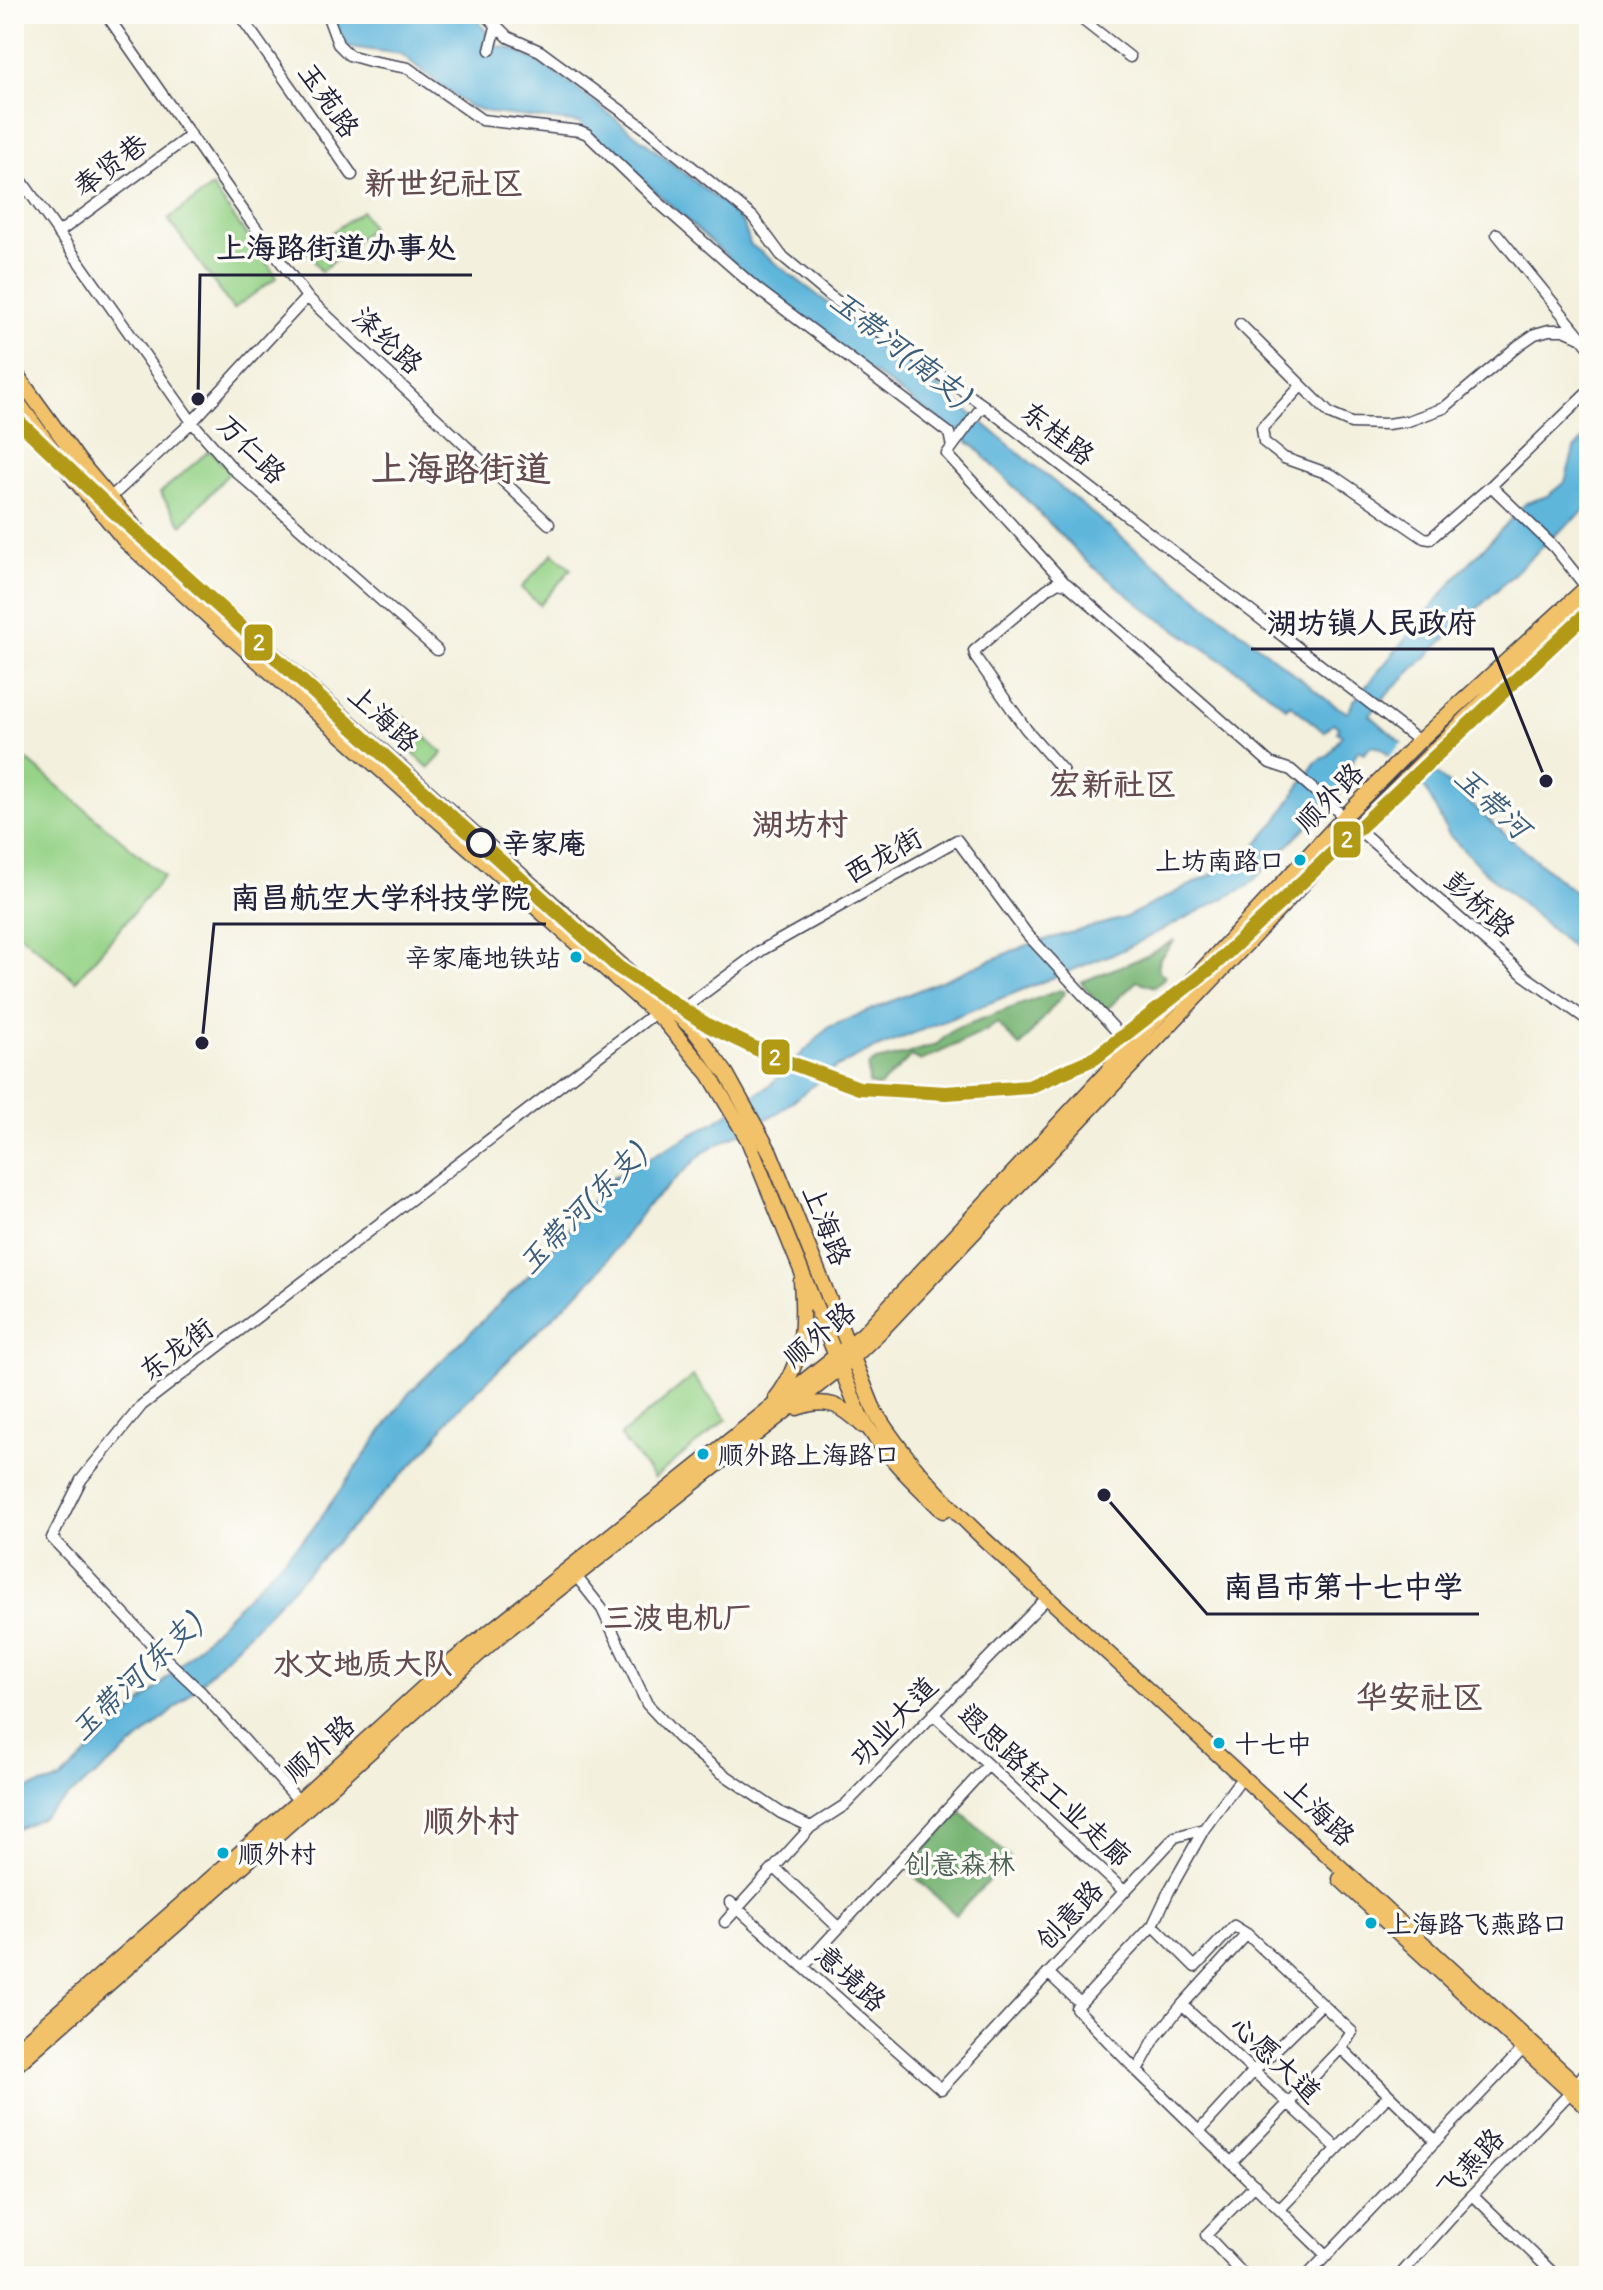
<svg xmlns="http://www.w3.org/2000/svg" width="1603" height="2290" font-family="Delius,'LXGW WenKai TC',sans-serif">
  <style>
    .green { fill: #96d388; stroke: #5c7a62; stroke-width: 2 }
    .forest { fill: #78b574; stroke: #4d6c58; stroke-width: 2 }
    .water { fill: #5eb6db; stroke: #406c8b; stroke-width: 2 }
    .pier { fill: #f3f0dd }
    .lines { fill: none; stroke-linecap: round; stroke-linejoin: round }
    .minor-casing { stroke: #414153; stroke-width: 13 }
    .major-casing { stroke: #414153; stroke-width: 17 }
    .minor { stroke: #fff; stroke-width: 10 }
    .major { stroke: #f2c26a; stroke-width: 14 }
    .metro-1-casing { stroke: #fdfcf7; stroke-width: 20 }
    .metro-1 { stroke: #b29a15; stroke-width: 14 }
    .stop-dot { fill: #fdfcf7; stroke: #22223b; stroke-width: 4 }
    .bus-dot { fill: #00a9ce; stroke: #fdfcf7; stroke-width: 3 }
    .labels { text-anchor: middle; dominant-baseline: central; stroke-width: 7; stroke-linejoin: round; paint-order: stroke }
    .bus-label { font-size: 26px; fill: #22223b; stroke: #fdfcf7; text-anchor: start }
    .street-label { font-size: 28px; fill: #22223b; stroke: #fdfcf7 }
    .stop-label { font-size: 28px; font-weight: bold; fill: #22223b; stroke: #fdfcf7; text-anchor: start }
    .park-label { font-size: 28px; fill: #4b6056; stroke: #fdfcf7 }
    .water-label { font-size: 30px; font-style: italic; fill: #3a5d7b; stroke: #fdfcf7 }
    .neighbourhood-label { font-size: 30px; font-weight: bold; fill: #644b51; stroke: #fdfcf7 }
    .quarter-label { font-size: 32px; font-weight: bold; fill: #644b51; stroke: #fdfcf7 }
    .district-label { font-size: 36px; font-weight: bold; fill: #644b51; stroke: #fdfcf7 }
    .leader { fill: none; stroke: #22223b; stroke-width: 3 }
    .callout-dot { fill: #22223b; stroke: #fdfcf7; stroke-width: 3 }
    .callout-label { font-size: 30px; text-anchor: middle; font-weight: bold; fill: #22223b; stroke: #fdfcf7; stroke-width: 7; stroke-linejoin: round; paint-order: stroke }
    .line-badge { stroke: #fdfcf7; stroke-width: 3 }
    .badge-label { font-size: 22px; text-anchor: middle; font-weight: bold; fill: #fff }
  </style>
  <rect width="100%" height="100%" fill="#fdfcf7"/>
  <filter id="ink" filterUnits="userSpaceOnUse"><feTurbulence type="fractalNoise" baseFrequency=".0125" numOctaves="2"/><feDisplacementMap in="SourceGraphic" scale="16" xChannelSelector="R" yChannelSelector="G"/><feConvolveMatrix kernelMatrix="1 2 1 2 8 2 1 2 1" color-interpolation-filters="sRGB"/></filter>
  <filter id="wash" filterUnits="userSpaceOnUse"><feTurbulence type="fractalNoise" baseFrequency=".006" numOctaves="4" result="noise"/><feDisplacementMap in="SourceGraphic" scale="32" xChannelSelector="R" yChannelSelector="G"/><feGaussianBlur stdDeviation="1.8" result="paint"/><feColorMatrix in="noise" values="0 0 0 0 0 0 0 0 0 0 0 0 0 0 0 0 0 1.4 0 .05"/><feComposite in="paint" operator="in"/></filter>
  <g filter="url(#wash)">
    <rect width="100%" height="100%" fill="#f3f0dd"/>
    <!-- green -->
    <path class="green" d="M212,187L277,277L233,309L168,219Z
      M362,211L371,228L321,272L307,250Z
      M210,450L230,472L182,525L160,493Z
      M553,553L571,569L540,605L521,588Z
      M402,716L443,753L429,768L389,731Z
      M14,749L164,876L76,981L14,929Z
      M693,1376L727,1419L654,1478L620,1436Z"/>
    <!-- forest -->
    <path class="forest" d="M1175,940L1160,958L1158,970L1165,977L1155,987L1137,981L1107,1009L1097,1002L1081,982L1144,957Z
      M1060,990L1065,992L1020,1047L997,1023L986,1031L921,1061L911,1056L879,1087L869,1084L868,1066L876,1061L907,1054L937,1044L954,1029Z
      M961,1812L1010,1858L956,1915L907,1869Z"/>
    <!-- water -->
    <path class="water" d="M331,14H473L487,33L485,44L510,48L533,59L570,83L722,203L744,225L750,244L940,388L1132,546L1331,703L1348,713L1353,702L1460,573L1526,503L1547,496L1565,482L1574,449L1589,433V507L1556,534L1388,693L1370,715L1506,835L1589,904V962L1482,869L1449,835L1425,788L1381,748L1371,746L1364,753L1358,750L1352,762L1343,790L1248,886L1125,949L869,1051L835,1068L779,1112L704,1152L648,1205L596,1275L451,1416L430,1446L180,1704L120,1756L41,1818L14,1831V1792L60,1780L163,1682L311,1531L409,1393L534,1270L611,1179L713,1123L770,1085L829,1027L1030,944L1124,918L1245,858L1275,823L1315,763L1328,755L1342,735L1337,732L1339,728L1333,723L1324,732L1290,704L1286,708L1254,682L1148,611L1086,561L975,447L778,303L580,123L493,113L468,106L401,54L349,47L334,26Z"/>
    <!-- pier -->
    <path class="pier" d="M1405,740L1437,768L1418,787L1387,759Z"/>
  </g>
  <g filter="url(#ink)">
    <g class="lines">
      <!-- minor casing -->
      <g class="minor-casing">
        <path id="minor" d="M106,14L247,216L307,297L549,524
          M239,14L352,175
          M327,14L338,44L349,55L370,61L408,68L482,120L580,131L587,134L658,202L756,288L949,433L952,447
          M485,14L508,37L540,51L646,129L753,217L781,255L830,296L983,405L1419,741
          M1075,14L1130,57
          M490,50L496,27
          M14,170L192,422L233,469L437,650
          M58,233L191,135
          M1497,234L1589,347
          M1240,324L1330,414L1351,423L1387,424L1408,421L1444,408L1519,345L1535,334L1549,330H1564L1582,338
          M1301,386L1262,428L1264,442L1284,458L1332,475L1424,538L1430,539L1491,486L1589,391
          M983,405L947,454L1065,583
          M1491,486L1554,547L1586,587
          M109,499L192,422L307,297
          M1063,771L1026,729L976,658L974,651L1047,589L1058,582L1067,584L1270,763L1291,770L1525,976L1589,1021
          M676,1014L762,950L957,840L1027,934L1134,1050
          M576,1576L602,1609L647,1704L679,1738L719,1771L781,1813L811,1827
          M933,1714L1124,1891
          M299,1801L202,1693L166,1659L52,1538L81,1480L142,1405L655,1013
          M1204,1829L1169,1891L1153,1925L1076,2008L1137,2071L1327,2256
          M775,1868L839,1928
          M730,1902L941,2089L1175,1837L1204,1829L1237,1784
          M725,1922L811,1827L845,1805L1042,1603
          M1153,1925L1195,1967L1234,1926L1247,1934L1352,2032L1341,2048L1436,2141
          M803,1967L988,1765
          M1048,1973L1080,2003
          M1182,2005L1337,2148
          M1137,2071L1155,2038L1182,2005L1247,1934
          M1199,2131L1254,2071L1322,2004
          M1231,2163L1341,2048
          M1473,2195L1556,2276
          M1280,2209L1389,2095
          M977,2276L980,2273
          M1245,2276L1206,2235L1255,2185
          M1307,2276L1523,2049
          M1399,2276L1464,2204L1571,2092L1589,2067"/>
      </g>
      <!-- major casing -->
      <g class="major-casing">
        <path id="major" d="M14,371L79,461L144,538L693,1029L726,1073L770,1152L875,1412C905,1460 944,1501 985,1540L1589,2096
          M14,397L74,479L126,542L232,638L664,1021L709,1074L748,1140L860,1415C882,1452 912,1481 943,1511
          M776,1398C804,1362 804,1325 801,1281
          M797,1408C827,1397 842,1405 863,1426
          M1340,1879L1589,2109
          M14,2051L299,1801L449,1664L863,1334L1345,816L1419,741L1589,585
          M14,2067L219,1887L498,1637L853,1358L880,1332L1357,827L1523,662L1574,613L1589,602"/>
      </g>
      <!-- minor -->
      <use href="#minor" class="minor"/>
      <!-- major -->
      <use href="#major" class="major"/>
      <!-- metro-1 casing -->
      <g class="metro-1-casing">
        <path id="metro-1" d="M14,417L112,510L618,967L709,1026L769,1055L859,1088L946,1093L1029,1087L1095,1058L1212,967L1589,611"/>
      </g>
      <!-- metro-1 -->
      <use href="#metro-1" class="metro-1"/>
    </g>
  </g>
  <!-- markers -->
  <circle class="stop-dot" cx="481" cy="843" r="13"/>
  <g class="bus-dot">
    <circle cx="1300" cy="860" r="7"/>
    <circle cx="576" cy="957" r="7"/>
    <circle cx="703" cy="1454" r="7"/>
    <circle cx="1219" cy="1743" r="7"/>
    <circle cx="223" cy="1853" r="7"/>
    <circle cx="1371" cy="1923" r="7"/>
  </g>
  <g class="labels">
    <!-- bus labels -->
    <g class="bus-label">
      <text x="1285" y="860" text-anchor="end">上坊南路口</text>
      <text x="561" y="957" text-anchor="end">辛家庵地铁站</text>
      <text x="718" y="1454">顺外路上海路口</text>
      <text x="1234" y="1743">十七中</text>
      <text x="238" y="1853">顺外村</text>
      <text x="1386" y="1923">上海路飞燕路口</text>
    </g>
    <!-- street labels -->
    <g class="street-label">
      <text transform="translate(329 100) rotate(55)">玉苑路</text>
      <text transform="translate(110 165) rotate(-37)">奉贤巷</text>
      <text transform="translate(388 340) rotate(43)">涤纶路</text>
      <text transform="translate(1058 433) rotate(38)">东桂路</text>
      <text transform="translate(252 449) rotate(45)">万仁路</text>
      <text transform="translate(384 718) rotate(42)">上海路</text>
      <text transform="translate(1329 797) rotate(-46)">顺外路</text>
      <text transform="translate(883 855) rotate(-29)">西龙街</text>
      <text transform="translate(1480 904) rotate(42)">彭桥路</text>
      <text transform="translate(827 1225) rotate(68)">上海路</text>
      <text transform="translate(819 1334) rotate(-40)">顺外路</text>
      <text transform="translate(176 1349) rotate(-37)">东龙街</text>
      <text transform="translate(893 1721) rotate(-46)">功业大道</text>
      <text transform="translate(319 1748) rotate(-42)">顺外路</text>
      <text transform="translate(1045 1785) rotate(43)">遐思路轻工业走廊</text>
      <text transform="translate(1320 1812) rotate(43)">上海路</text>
      <text transform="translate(1069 1915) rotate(-47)">创意路</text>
      <text transform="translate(851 1978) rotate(42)">意境路</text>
      <text transform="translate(1276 2059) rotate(43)">心愿大道</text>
      <text transform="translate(1470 2163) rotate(-47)">飞燕路</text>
    </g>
    <!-- stop labels -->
    <g class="stop-label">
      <text x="502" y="843">辛家庵</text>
    </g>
    <!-- park labels -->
    <g class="park-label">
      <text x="959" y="1864">创意森林</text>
    </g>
    <!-- water labels -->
    <g class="water-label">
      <text transform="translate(901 347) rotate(38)">玉带河(南支)</text>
      <text transform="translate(1493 802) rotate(43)">玉带河</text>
      <text transform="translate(581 1208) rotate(-46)">玉带河(东支)</text>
      <text transform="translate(135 1676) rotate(-44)">玉带河(东支)</text>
    </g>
    <!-- neighbourhood labels -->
    <g class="neighbourhood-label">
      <text x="678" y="1617">三波电机厂</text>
      <text x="363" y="1663">水文地质大队</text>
    </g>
    <!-- quarter labels -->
    <g class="quarter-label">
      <text x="444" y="182">新世纪社区</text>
      <text x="1113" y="783">宏新社区</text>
      <text x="800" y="823">湖坊村</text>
      <text x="1420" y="1696">华安社区</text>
      <text x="471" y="1820">顺外村</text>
    </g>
    <!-- district labels -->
    <g class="district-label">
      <text x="461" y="468">上海路街道</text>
    </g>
  </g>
  <!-- callouts -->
  <path class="leader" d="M198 399L200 275H472M1546 781L1493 649H1251M202 1043L214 924H546M1104 1495L1207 1614H1479"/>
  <g class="callout-dot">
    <circle cx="198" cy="399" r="8"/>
    <circle cx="1546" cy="781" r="8"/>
    <circle cx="202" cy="1043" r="8"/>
    <circle cx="1104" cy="1495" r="8"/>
  </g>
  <g class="callout-label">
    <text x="336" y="258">上海路街道办事处</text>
    <text x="1372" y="633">湖坊镇人民政府</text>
    <text x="380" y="908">南昌航空大学科技学院</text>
    <text x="1343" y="1597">南昌市第十七中学</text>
  </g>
  <g class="line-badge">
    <rect x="243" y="623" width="31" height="39" rx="8" fill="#b29a15"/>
    <rect x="1332" y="820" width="30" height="39" rx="8" fill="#b29a15"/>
    <rect x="760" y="1038" width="31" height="38" rx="8" fill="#b29a15"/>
  </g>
  <g class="badge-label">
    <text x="259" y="650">2</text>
    <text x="1347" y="847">2</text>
    <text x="775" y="1065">2</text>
  </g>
  <!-- margin -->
  <rect width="1603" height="2290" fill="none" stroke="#fdfcf7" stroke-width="48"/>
</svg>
